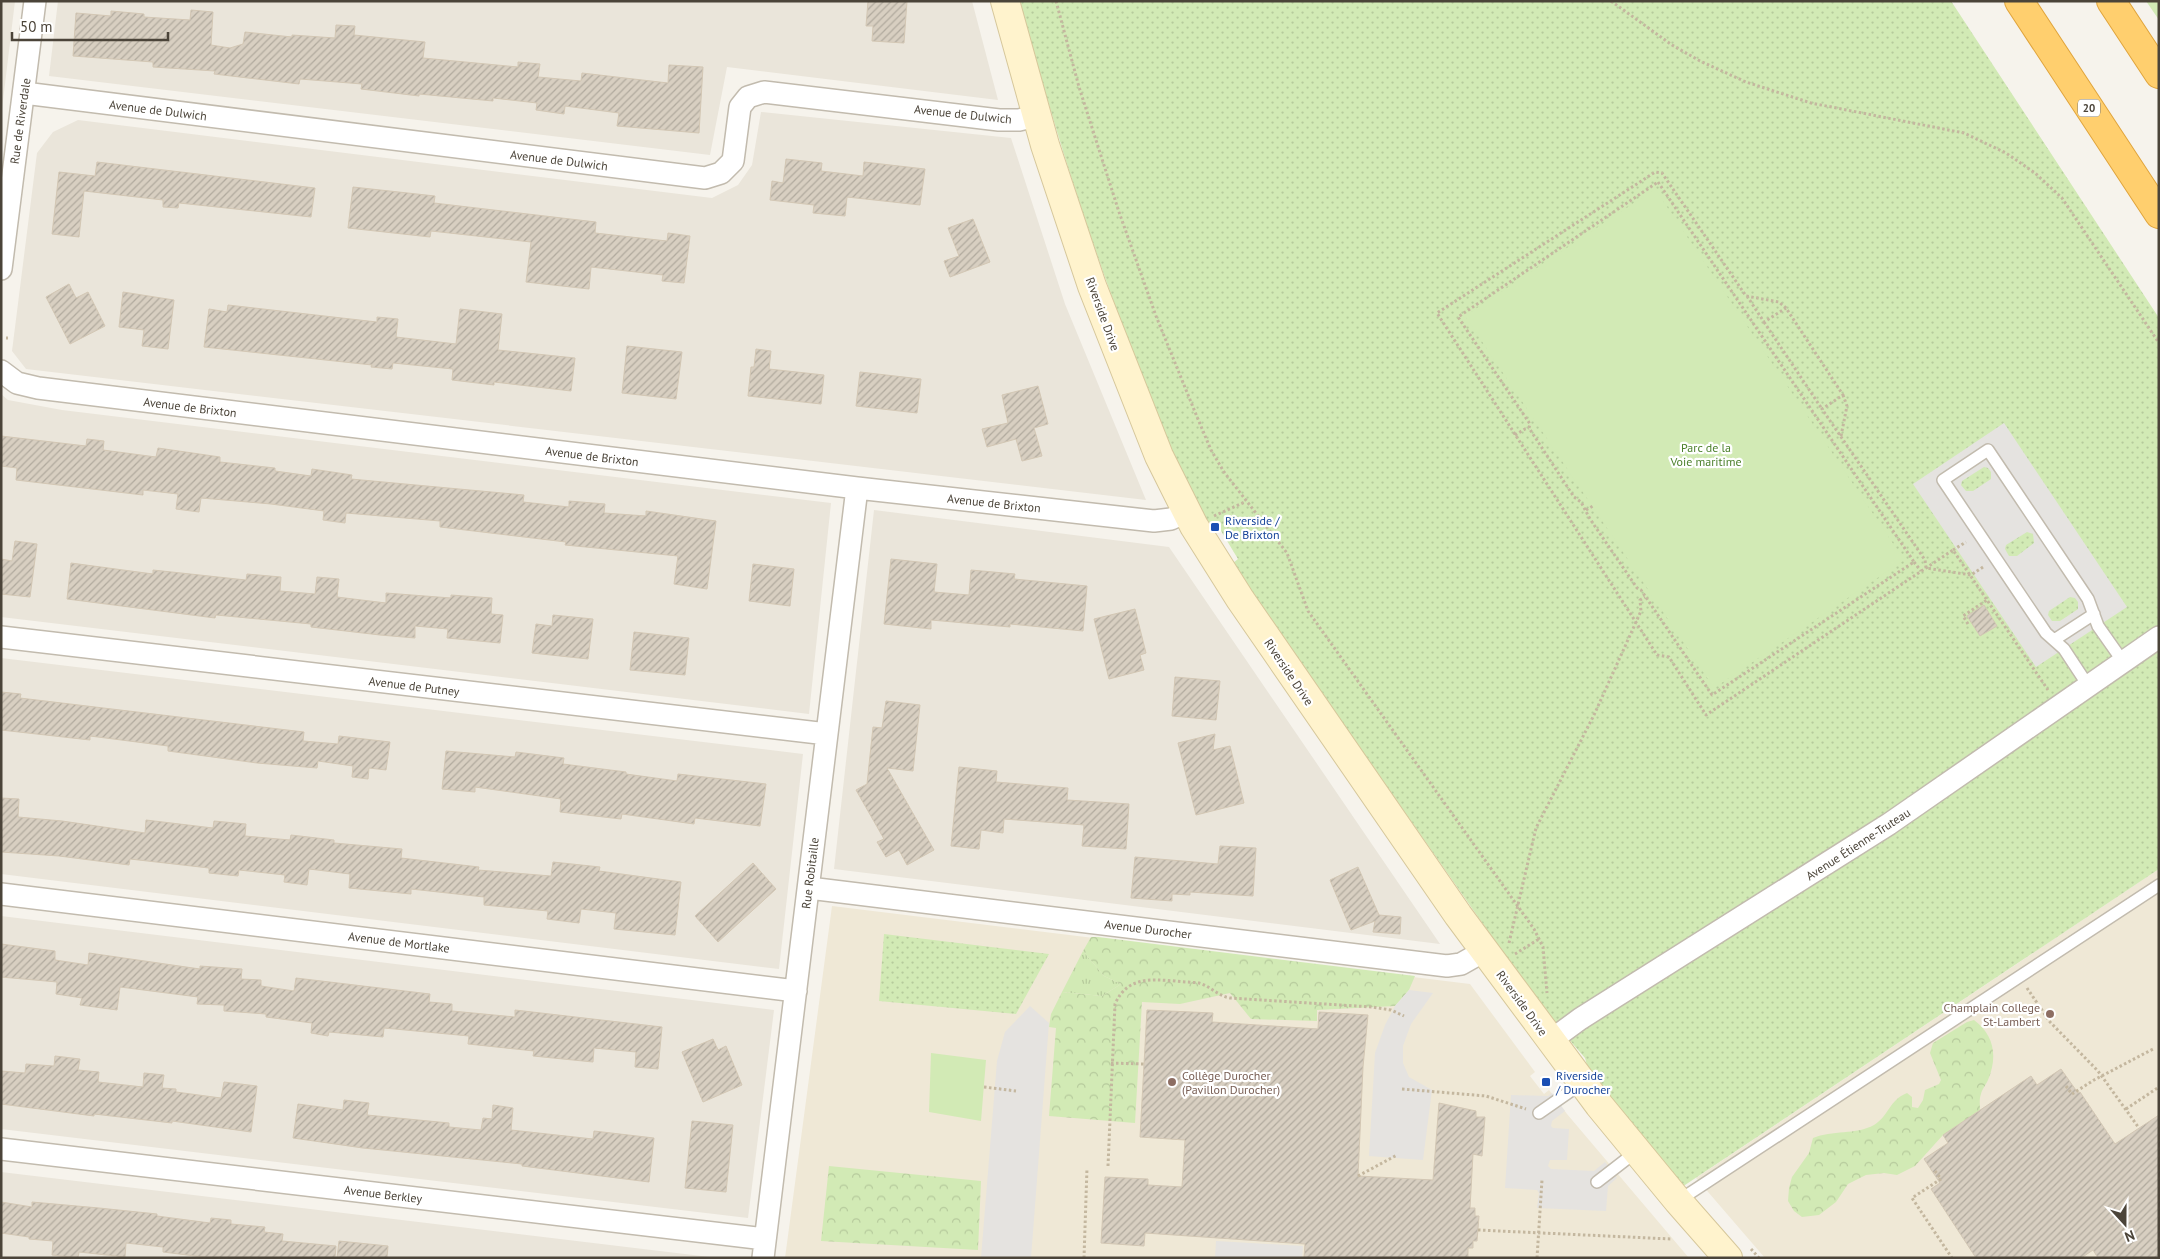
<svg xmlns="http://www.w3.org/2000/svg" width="2160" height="1259" font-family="'PT Sans',sans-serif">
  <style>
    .residential { fill: #eae5da }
    .education { fill: #efe8d6 }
    .grass { fill: url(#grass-tufts) }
    .forest { fill: url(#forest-crowns) }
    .park { fill: url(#park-dots) }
    .garden { fill: #d2eab5 }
    .parking { fill: #e5e3e0; fill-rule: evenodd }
    .building { fill: url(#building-hatch); stroke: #d3c7b4 }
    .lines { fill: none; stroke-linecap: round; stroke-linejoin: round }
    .lane-casing { stroke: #c2bbae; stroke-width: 14 }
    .street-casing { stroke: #c2bbae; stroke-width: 24 }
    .secondary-casing { stroke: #d6c79b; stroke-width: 30 }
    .highway-casing { stroke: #e0a43c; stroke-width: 30 }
    .path { stroke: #c4b79f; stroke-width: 3; stroke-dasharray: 2.5 2.5; stroke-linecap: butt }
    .lane { stroke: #fff; stroke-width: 11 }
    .street { stroke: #fff; stroke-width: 21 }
    .secondary { stroke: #fff3cd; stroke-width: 28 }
    .highway { stroke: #ffcf6e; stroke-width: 28 }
    .transit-dot { fill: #1a4fb4; stroke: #fff; stroke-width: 2 }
    .education-dot { fill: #8d6e63; stroke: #fff; stroke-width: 2 }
    .labels { text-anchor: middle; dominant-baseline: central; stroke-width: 4.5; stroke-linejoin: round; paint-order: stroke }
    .shield { fill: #fff; stroke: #817c74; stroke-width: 1 }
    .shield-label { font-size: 11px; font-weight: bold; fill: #4b4439 }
    .street-label { font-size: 12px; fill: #4b4439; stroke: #fff }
    .park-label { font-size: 12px; fill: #4a7f2a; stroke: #fff }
    .transit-label { font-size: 12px; fill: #164399; stroke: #fff; text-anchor: start }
    .education-label { font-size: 12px; fill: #785e54; stroke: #fff; text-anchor: end }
  </style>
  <defs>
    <pattern id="grass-tufts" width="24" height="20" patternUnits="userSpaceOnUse" patternTransform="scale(1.25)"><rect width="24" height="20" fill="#d2eab5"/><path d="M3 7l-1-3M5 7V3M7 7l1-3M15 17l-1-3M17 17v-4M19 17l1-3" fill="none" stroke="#b6ca9c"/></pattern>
    <pattern id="forest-crowns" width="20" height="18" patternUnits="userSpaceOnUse" patternTransform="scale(1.25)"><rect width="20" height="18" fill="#d2eab5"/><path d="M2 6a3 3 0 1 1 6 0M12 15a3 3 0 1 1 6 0" fill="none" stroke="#b6ca9c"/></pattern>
    <pattern id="park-dots" width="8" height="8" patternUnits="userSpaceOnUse" patternTransform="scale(1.25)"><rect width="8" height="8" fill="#d2eab5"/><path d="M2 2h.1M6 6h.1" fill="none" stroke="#b6ca9c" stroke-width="1.8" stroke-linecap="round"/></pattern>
    <pattern id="building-hatch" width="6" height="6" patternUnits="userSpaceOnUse" patternTransform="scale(1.25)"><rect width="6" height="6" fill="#d8cfc1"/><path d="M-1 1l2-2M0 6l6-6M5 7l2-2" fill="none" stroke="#b1aa9e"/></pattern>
  </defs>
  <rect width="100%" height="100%" fill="#f6f3ec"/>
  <!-- residential -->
  <path class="residential" d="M1,1H15L2,109L1,108Z
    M58,1H972L998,100L727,67L710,155L49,76Z
    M761,112L1011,138L1065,304L1146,500L26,369L12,351L37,153L53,132L78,120L712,198L738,185L752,165Z
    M1,394L8,400L62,410L831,503L809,714L1,617Z
    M874,510L1169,547L1440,944L834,869Z
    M1,658L803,754L779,969L1,874Z
    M1,916L774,1010L748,1218L1,1129Z
    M1,1172L718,1258H1Z"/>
  <!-- education -->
  <path class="education" d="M2159,869V1258H1765L1696,1178Z
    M832,906L1470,984L1535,1072L1530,1076L1544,1094L1549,1090L1567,1114L1689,1258H785Z"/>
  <!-- grass -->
  <path class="grass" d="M2146,1H2159V20Z
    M1083,951L1104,976L1121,984L1102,996L1062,992Z"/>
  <!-- forest -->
  <path class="forest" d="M1091,937H1098L1415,976L1409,990L1395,1006L1317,1010V1021L1251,1019L1230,993L1180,1004L1142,1002L1135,1123L1049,1116L1056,1028L1049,1027L1051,1014L1062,992L1102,996L1121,984L1104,976L1083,951Z
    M1974,1020C1994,1035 1998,1056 1988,1080C1986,1085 1982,1089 1981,1094C1979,1099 1980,1105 1980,1110L1943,1135L1915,1166L1897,1175L1884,1173L1866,1175L1848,1184L1836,1202L1819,1215L1802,1217L1794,1211L1788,1201L1789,1188L1792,1177L1809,1153L1813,1138C1832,1130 1856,1135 1874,1125C1889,1116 1889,1100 1907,1093L1912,1097V1107L1918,1108L1923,1100L1925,1090L1939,1084L1941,1080L1930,1053L1933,1043L1967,1022Z
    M829,1166L981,1181L978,1250L821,1241Z"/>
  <!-- park -->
  <path class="park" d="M1020,1H1951L2159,318V869L1682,1187L1588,1069L1585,1058L1541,1007L1299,661L1233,563L1238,559L1215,521L1210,524C1177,478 1159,421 1139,369C1092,248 1053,126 1020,1Z
    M884,934L1049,954L1016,1014L879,1001Z"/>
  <!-- garden -->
  <path class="garden" d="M1655,189L1904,560L1714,688L1465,316Z
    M931,1053L986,1060L981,1121L929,1112Z"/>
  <!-- parking -->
  <path class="parking" d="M2004,423L2127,607L2036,667L1913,484ZM1984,467L1988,468L1991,472V479L1973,491H1966L1961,485L1962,481ZM2027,532L2033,534L2034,543L2017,556H2009L2005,549L2006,545ZM2070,597L2075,598L2078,602V609L2060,621H2052L2048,615L2049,611Z
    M1409,990L1433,993L1411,1024L1403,1046V1063L1409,1077L1432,1090L1423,1160L1369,1156L1375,1053L1385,1025L1395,1006Z
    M1030,1006L1049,1023L1031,1258H981L997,1061L1005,1032Z
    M1552,1093L1565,1111L1552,1121L1551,1126L1553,1128L1569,1129L1567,1160H1550L1548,1166L1551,1169L1594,1171L1605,1162L1617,1178L1608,1186L1606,1211L1537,1208L1539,1193L1537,1190L1505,1188L1511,1095L1548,1096Z
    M1216,1241L1303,1246L1302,1258H1215Z"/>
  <!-- building -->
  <path class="building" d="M868,1H907L904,43L872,41L873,26H866Z
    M191,10L213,12L211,45L230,48L243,44L245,32L292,37V35L335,38L336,25L355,26L354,35L425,42L423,58L518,67V62L540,64L538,77L581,81L582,73L668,83L669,65L703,67L699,133L617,126L619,113L565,106L564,114L536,110L537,103L493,98V101L419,94V96L361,89L362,84L300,79L299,84L214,74L215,71L153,67V62L73,56L76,13L111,16V11L144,14V17L190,20Z
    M786,159L822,163L821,171L863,176L864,162L925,169L920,205L847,197L845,216L813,213L814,205L770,200L772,181L783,183Z
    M97,162L315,188L311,217L179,203L178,208L163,207V200L84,191L79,237L52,234L59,172L95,176Z
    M353,187L435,196L434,203L596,222L595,233L667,241L668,233L690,236L684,283L662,281L663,275L591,267L589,289L526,282L531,242L431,231L430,237L348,228Z
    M973,219L990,262L950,277L944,261L959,256L948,228Z
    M69,284L76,298L88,292L105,326L70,344L46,297Z
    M123,292L174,300L168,349L142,346L144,330L119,327Z
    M228,305L377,322V317L398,319L396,337L456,344L460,309L502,314L498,350L575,358L571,391L494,382V385L452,380L453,369L393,363L392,369L371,367L372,365L204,347L209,309L227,312Z
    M627,346L682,352L676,399L622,393Z
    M756,349L771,351L769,369L824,375L821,404L748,396L751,367H754Z
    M860,372L921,379L917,413L856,406Z
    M1038,386L1048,424L1034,428L1042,456L1022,461L1016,439L987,447L982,429L1008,423L1002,395Z
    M1,436L86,446L87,439L104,441L103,450L156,457L158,448L220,457V462L275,468V471L311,476L312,469L352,475L351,479L524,495L523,502L569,507V501L605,504L604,513L646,516V511L716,521L707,589L674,584L678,556L565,545L566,542L440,527V521L346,513L345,523L323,520L324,511L271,504L201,498L199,512L176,509L178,494L143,490V495L16,480L17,468L1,466Z
    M15,541L37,544L30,597L1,594V559L12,561Z
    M891,559L937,564L934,592L969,595L971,570L1015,574L1014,579L1087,586L1083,631L1010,624V627L931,620V629L884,624Z
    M71,563L153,574V570L246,580L247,574L281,577L280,591L315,594L317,577L339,579L337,597L386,603V593L451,598V595L492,598L491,614L503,615L500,643L447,638L448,629L415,626V638L380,635L311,627V624L216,615L215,618L67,599Z
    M753,564L794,569L790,606L749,601Z
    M1984,605L1997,626L1980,636L1967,616Z
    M1135,609L1146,653L1140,655L1144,670L1109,679L1094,619Z
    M553,615L593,619L588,659L532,653L536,624L552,626Z
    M634,632L689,638L685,675L630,670Z
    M1175,677L1220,681L1216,720L1172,716Z
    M1,692L21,694L20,698L304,732L303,741L338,744L339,736L390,742L386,770L369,768L368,779L352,777L353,766L318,761L317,768L257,763L168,751V746L90,736V740L1,730Z
    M886,701L920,705L913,771L887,768L934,850L907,865L899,850L886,857L877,842L884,839L856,790L867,784L873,727L882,728Z
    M1215,734L1213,750L1230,746L1244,803L1196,815L1178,743Z
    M446,751L515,757L516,752L564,758L563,764L626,772V774L677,781L678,774L766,784L760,826L695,818L694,824L622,814L621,819L560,812L561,799L475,787V792L442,789Z
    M959,767L997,771L996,782L1068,788L1067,800L1129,804L1126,849L1082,846L1084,825L1004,819L1003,833L981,830L979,849L951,846Z
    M1,798L19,799L18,817L62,821L145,833L146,820L213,828L214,821L246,824L245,836L290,840L291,835L334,840V843L402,849L401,858L479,867L478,870L551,876L553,862L600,867L599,871L681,882L675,935L614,929L616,913L581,909L579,923L547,919L548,911L484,905V897L411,889V894L349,888L350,874L309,869L307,885L284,882L285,875L239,870L238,876L209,873V868L130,859L129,865L59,856L1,852Z
    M1220,846L1256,848L1253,896L1190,892V895L1172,894V901L1131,898L1135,857L1218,864Z
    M753,863L776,889L718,942L695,916Z
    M1358,867L1379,915L1401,917L1400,934L1373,932L1375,921L1351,930L1330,880Z
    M1,944L55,951V960L88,965L89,953L200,969V966L242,969L241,979L261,980V986L294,991L296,978L430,994L429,1002L452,1004V1011L515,1017V1010L662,1027L658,1069L635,1067L636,1052L594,1048L593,1062L533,1056L534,1051L468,1044L469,1036L384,1028L383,1037L329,1032L328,1036L311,1033L312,1023L266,1017V1014L224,1011V1005L197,1004L198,997L120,987L117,1010L80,1005L82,998L56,994L57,982L1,977Z
    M1147,1010L1213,1013L1212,1022L1318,1029L1319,1012L1368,1015L1363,1067L1358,1176L1433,1180L1439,1103L1476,1111V1117H1485L1482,1156L1473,1154L1470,1208H1475V1216H1479L1477,1241H1473V1248H1468V1258H1304L1305,1244L1145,1233L1144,1246L1101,1243L1105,1177L1148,1179V1185L1182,1187L1185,1140L1140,1137Z
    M713,1039L718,1050L726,1046L742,1085L703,1102L682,1052Z
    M55,1056L80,1059L78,1070L99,1072L98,1082L143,1087L144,1073L164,1075L162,1088L176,1089V1092L221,1098L224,1082L257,1086L251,1132L172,1121V1123L94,1114V1116L1,1104V1071L25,1073L26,1064L54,1066Z
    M2061,1069L2078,1093L2080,1092L2115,1144L2159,1115V1258H2098L2093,1250L2081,1258H1976L1931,1189L1940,1183L1924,1159L1948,1143L1943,1135L2031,1076L2037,1085Z
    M344,1100L369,1103L367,1115L449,1123V1127L481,1130L483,1118L492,1119L493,1105L513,1108L511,1130L593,1139L594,1131L654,1138L649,1182L522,1166V1164L363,1148L293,1138L298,1104L343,1110Z
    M692,1121L733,1125L726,1192L685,1188Z
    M1,1202L32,1207V1202L99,1208L157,1214V1216L210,1223L211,1218L231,1220V1224L265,1227L264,1232L283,1234L282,1241L336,1246L335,1258H211L163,1252V1247L126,1243L125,1257L79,1252L78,1258L52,1255L53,1241L29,1239V1237L1,1233Z
    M339,1241L388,1246L387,1258H337Z"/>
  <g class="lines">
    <!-- lane casing -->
    <g class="lane-casing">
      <path id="lane" d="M2054,640L2094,614
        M2089,687L2064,649L2046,633L1943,480L1988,450L2088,599L2098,626L2124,663
        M1539,1113L1582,1083
        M1597,1182L1637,1151
        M1678,1201L2159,885"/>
    </g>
    <!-- street casing -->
    <g class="street-casing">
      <path id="street" d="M24,93L705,178L721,173L733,161L740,107L748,97L764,92L999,120H1019L1036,116
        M1,269L35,1
        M1,371L17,383L38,388L857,488L1154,521L1171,519L1186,512
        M1,637L827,734
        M809,888L1447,966L1461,964L1484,951
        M1,894L796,991
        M1550,1041L1580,1019L1889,824L2159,637
        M1,1149L765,1239
        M763,1258L857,488"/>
    </g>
    <!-- secondary casing -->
    <g class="secondary-casing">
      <path id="secondary" d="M1005,1L1045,145L1092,286L1159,456L1194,526L1240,599L1458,915L1599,1105L1678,1201L1728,1258"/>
    </g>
    <!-- highway casing -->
    <g class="highway-casing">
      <path id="highway" d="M2019,1L2159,214
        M2111,1L2159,74"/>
    </g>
    <!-- path -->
    <path class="path" d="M1056,1L1079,87L1119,212L1156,316L1195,412L1211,450L1224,472L1287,553L1308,611L1534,929L1543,947L1547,993
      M1611,1L1672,45L1700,61L1746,82L1811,103L1964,133L2006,153L2035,173L2062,198L2159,343
      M1658,182L1914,562L1712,695L1641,590L1637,588L1590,519L1581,502L1574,497L1529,428L1530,424L1458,317Z
      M1747,296L1764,322L1786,308
      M1764,322L1822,409
      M6,338H8
      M1515,435L1525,429L1529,428
      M1841,436L1847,406L1843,395
      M1586,510L1593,506
      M1214,516L1245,502
      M1953,550L1966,542
      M1914,562L1921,571
      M1983,567L1971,575L1926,568L1925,560L1822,409L1843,395L1786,308L1779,302L1746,296L1662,173L1655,172L1643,180L1437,313L1657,655L1669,657L1706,715L1926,568L1953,550L2048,690
      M1968,624L1963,616L1987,600
      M1509,943L1536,828L1594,715L1641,611L1640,600L1645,597
      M1515,954L1539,939
      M2027,988L2050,1022L2098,1071L2139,1128
      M1111,1063L1144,1064
      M2066,1086L2072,1094L2094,1080L2155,1048
      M984,1087L1016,1091
      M1402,1089L1486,1096L1526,1109
      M2126,1109L2159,1087
      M1108,1166L1115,1004C1127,977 1150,979 1175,981C1183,982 1191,982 1199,983C1210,986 1218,996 1230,998L1372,1007L1391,1010L1404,1016
      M1935,1171L1941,1179L1912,1198L1952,1258
      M1358,1176L1397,1155
      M1478,1230L1671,1239
      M1751,1249L1759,1258
      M1084,1258L1087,1168
      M1537,1258L1542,1180"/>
    <!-- lane -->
    <use href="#lane" class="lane"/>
    <!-- street -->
    <use href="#street" class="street"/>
    <!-- secondary -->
    <use href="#secondary" class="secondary"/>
    <!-- highway -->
    <use href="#highway" class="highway"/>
  </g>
  <!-- markers -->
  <g class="transit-dot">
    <rect x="1210" y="522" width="10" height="10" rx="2.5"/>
    <rect x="1541" y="1077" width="10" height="10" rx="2.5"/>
  </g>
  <g class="education-dot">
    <circle cx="2050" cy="1014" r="5"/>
    <circle cx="1172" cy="1082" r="5"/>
  </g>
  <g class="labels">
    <!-- shield labels -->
    <rect class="shield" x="2078" y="99.5" width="22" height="17" rx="4"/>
    <g class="shield-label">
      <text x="2089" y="108">20</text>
    </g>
    <!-- street labels -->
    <g class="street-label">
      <text transform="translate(158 110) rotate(7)">Avenue de Dulwich</text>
      <text transform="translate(963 114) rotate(6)">Avenue de Dulwich</text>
      <text transform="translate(20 121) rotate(-82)">Rue de Riverdale</text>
      <text transform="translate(559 160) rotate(7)">Avenue de Dulwich</text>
      <text transform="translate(1103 314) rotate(70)">Riverside Drive</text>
      <text transform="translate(190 407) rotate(7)">Avenue de Brixton</text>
      <text transform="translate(592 456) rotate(7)">Avenue de Brixton</text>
      <text transform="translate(994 503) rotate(6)">Avenue de Brixton</text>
      <text transform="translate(1289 672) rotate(56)">Riverside Drive</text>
      <text transform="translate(414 686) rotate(7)">Avenue de Putney</text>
      <text transform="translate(1858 844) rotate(-33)">Avenue Étienne-Truteau</text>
      <text transform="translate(810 873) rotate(-83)">Rue Robitaille</text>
      <text transform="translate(1148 929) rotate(7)">Avenue Durocher</text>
      <text transform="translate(399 942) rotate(7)">Avenue de Mortlake</text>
      <text transform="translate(1522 1003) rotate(54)">Riverside Drive</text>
      <text transform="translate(383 1194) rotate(7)">Avenue Berkley</text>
    </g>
    <!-- park labels -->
    <g class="park-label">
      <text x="1706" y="447">Parc de la<tspan x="1706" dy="14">Voie maritime</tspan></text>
    </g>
    <!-- transit labels -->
    <g class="transit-label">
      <text x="1225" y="520">Riverside /<tspan x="1225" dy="14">De Brixton</tspan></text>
      <text x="1556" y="1075">Riverside<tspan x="1556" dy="14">/ Durocher</tspan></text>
    </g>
    <!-- education labels -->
    <g class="education-label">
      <text x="2040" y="1007">Champlain College<tspan x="2040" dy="14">St-Lambert</tspan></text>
      <text x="1182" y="1075" text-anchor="start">Collège Durocher<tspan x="1182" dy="14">(Pavillon Durocher)</tspan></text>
    </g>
  </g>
  <!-- border -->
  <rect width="2160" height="1259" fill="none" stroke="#4b4439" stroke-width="5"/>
  <!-- north arrow -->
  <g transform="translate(2125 1224) rotate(159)" stroke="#ffffff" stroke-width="4" paint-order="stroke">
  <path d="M0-4L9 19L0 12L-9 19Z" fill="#4b4439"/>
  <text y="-8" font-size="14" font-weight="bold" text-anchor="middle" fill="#4b4439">N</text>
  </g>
  <!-- scale -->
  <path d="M12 32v8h156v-8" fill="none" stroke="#4b4439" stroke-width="2.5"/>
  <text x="20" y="32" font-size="15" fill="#4b4439" stroke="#ffffff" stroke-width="4" paint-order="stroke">50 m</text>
</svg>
